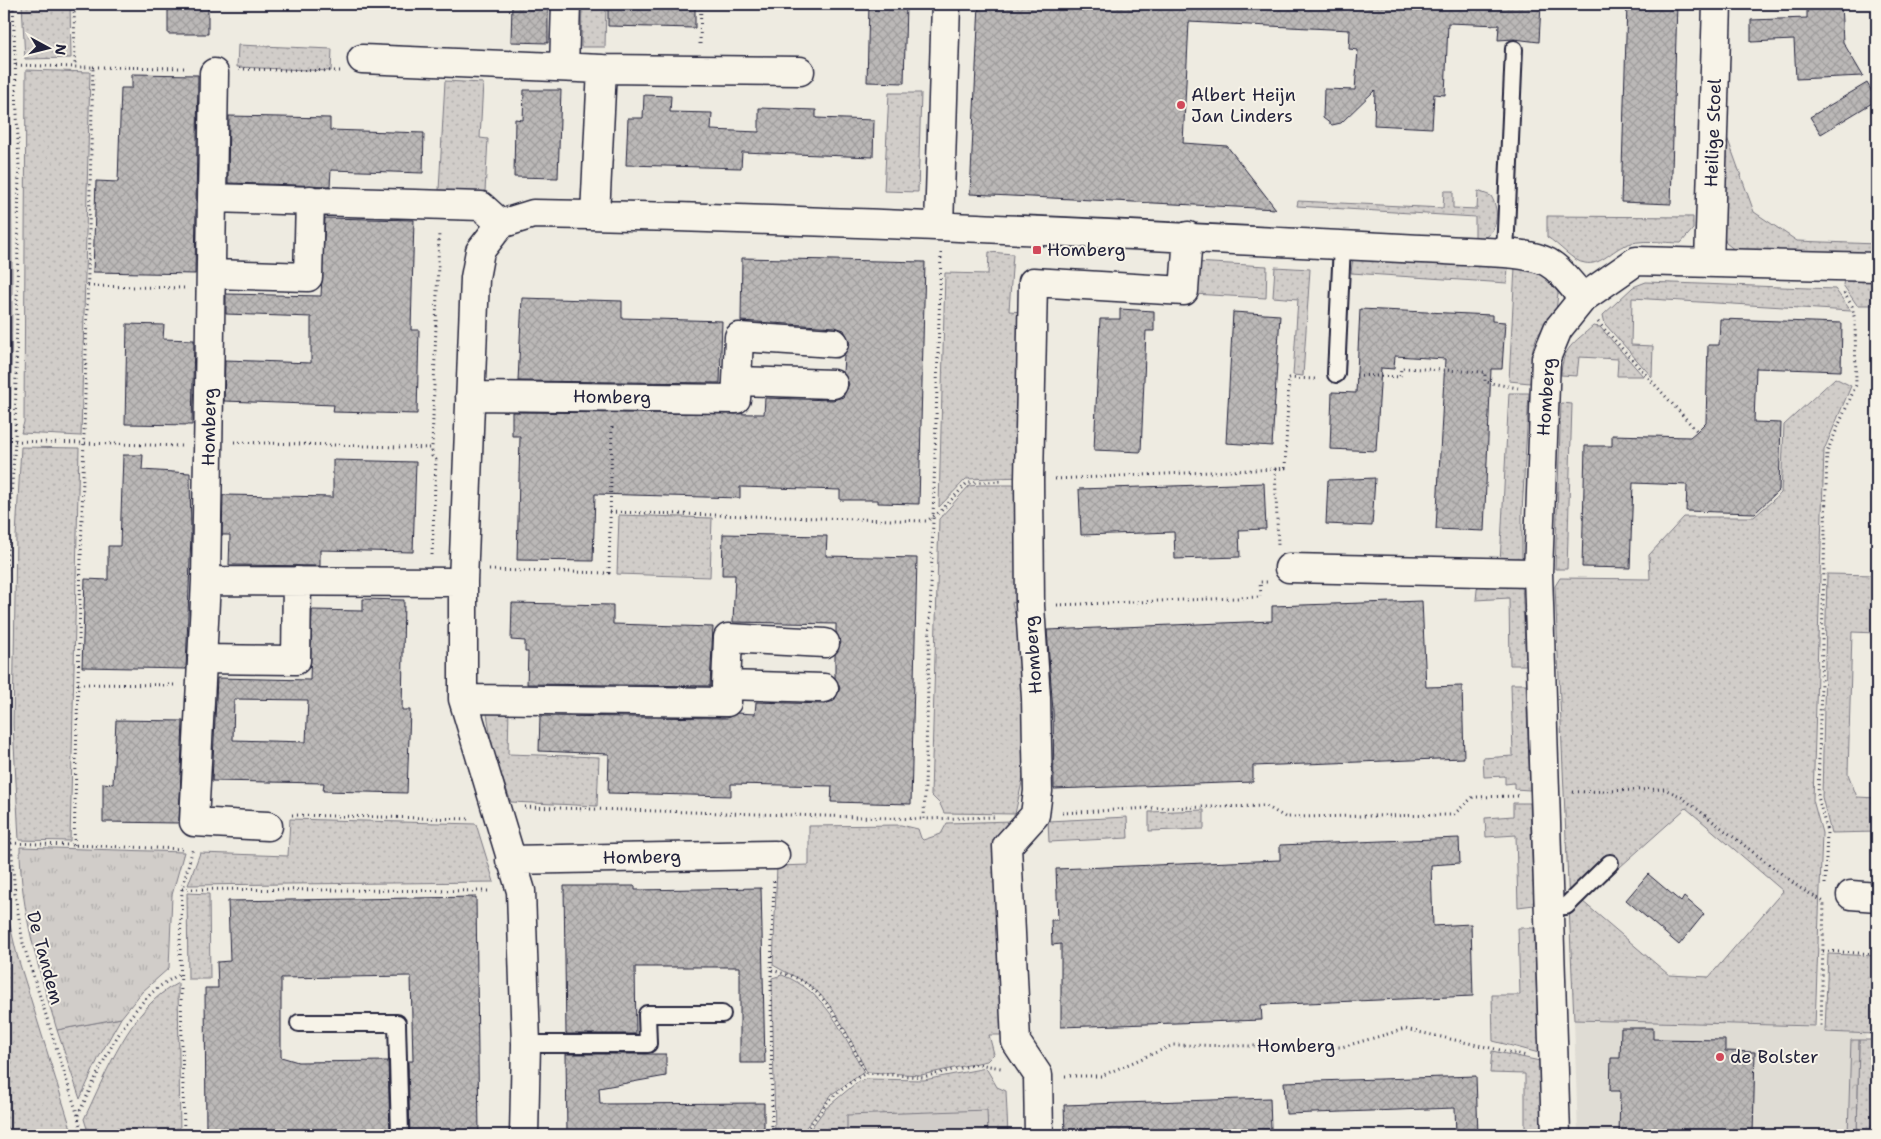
<svg xmlns="http://www.w3.org/2000/svg" width="1881" height="1139" font-family="'Shantell Sans',sans-serif">
  <style>
    .built { fill: #dfdcd4 }
    .grass { fill: url(#grass-dots); stroke: #7a7882; fill-rule: evenodd }
    .forest { fill: url(#forest-crowns); stroke: #7a7882 }
    .park { fill: url(#park-tufts); stroke: #7a7882 }
    .garden { fill: #d1cdc9; stroke: #7a7882 }
    .building { fill: url(#building-cross-hatch); stroke: #22223b; fill-rule: evenodd }
    .lines { fill: none; stroke-linecap: round; stroke-linejoin: round }
    .lane-casing { stroke: #22223b; stroke-width: 20 }
    .street-casing { stroke: #22223b; stroke-width: 31 }
    .path { stroke: #22223b; stroke-width: 3; stroke-dasharray: 1 4; stroke-linecap: butt }
    .lane { stroke: #f7f3e8; stroke-width: 16 }
    .street { stroke: #f7f3e8; stroke-width: 28 }
    .poi-dot { fill: #d1495b; stroke: #f7f3e8; stroke-width: 2 }
    .labels { text-anchor: middle; dominant-baseline: central; stroke-width: 4; stroke-linejoin: round; paint-order: stroke }
    .poi-label { font-size: 18px; fill: #22223b; stroke: #f7f3e8; text-anchor: start }
    .street-label { font-size: 18px; fill: #22223b; stroke: #f7f3e8 }
  </style>
  <defs>
    <pattern id="grass-dots" width="8" height="8" patternUnits="userSpaceOnUse" patternTransform="scale(1.25)"><rect width="8" height="8" fill="#d1cdc9"/><path d="M2 2h.1M6 6h.1" fill="none" stroke="#b3b0ae" stroke-width="1.8" stroke-linecap="round"/></pattern>
    <pattern id="forest-crowns" width="20" height="18" patternUnits="userSpaceOnUse" patternTransform="scale(1.25)"><rect width="20" height="18" fill="#d1cdc9"/><path d="M2 6a3 3 0 1 1 6 0M12 15a3 3 0 1 1 6 0" fill="none" stroke="#b3b0ae"/></pattern>
    <pattern id="park-tufts" width="24" height="20" patternUnits="userSpaceOnUse" patternTransform="scale(1.25)"><rect width="24" height="20" fill="#d1cdc9"/><path d="M3 7l-1-3M5 7V3M7 7l1-3M15 17l-1-3M17 17v-4M19 17l1-3" fill="none" stroke="#b3b0ae"/></pattern>
    <pattern id="building-cross-hatch" width="8" height="8" patternUnits="userSpaceOnUse" patternTransform="scale(1.25)"><rect width="8" height="8" fill="#bbb8b7"/><path d="M0 0l8 8M0 8l8-8" fill="none" stroke="#a09e9e"/></pattern>
  </defs>
  <rect width="100%" height="100%" fill="#eeebe1"/>
  <filter id="ink" filterUnits="userSpaceOnUse"><feTurbulence type="fractalNoise" baseFrequency=".02" numOctaves="2"/><feDisplacementMap in="SourceGraphic" scale="10" xChannelSelector="R" yChannelSelector="G"/><feConvolveMatrix kernelMatrix="1 2 1 2 8 2 1 2 1" color-interpolation-filters="sRGB"/></filter>
  <g filter="url(#ink)">
    <!-- built -->
    <path class="built" d="M1574,1020L1866,1028L1862,1135H1578Z"/>
    <!-- grass -->
    <path class="grass" d="M4,4H8L7,32C14,211 14,389 4,567Z
      M22,4H70L71,58L25,59Z
      M582,5H606L605,47H581Z
      M238,45L332,49L331,71L237,67Z
      M26,70L90,72L81,436L21,433L24,422Z
      M445,81L483,83L480,138L488,139L485,192L439,190Z
      M889,93H921L918,192L884,191Z
      M1724,129L1754,212L1797,241L1877,244V258L1736,251L1726,243L1722,229Z
      M1444,191H1453V208L1477,209L1478,191L1491,196C1501,212 1498,238 1475,240V217L1297,206L1298,201L1443,208Z
      M1547,216L1693,217V229L1681,243C1663,243 1640,238 1623,246C1610,252 1600,266 1585,263C1573,262 1559,244 1547,237Z
      M989,252L1013,254L1009,311L1023,312L1022,477L966,479L939,507L945,273L988,274Z
      M1353,257L1508,266L1507,283L1351,273Z
      M1193,262L1267,266L1266,298L1192,294Z
      M1275,267L1310,269L1303,376L1293,375L1298,299L1273,297Z
      M1515,267L1542,272L1554,283L1558,293L1556,312L1537,336L1533,348L1530,383L1509,381Z
      M1844,279L1877,281V305H1857L1843,285Z
      M1646,282L1835,289L1851,311L1632,298L1631,345L1653,346L1652,377L1605,324L1603,315L1633,287Z
      M1593,326L1600,327L1643,376H1617L1618,359L1579,357L1577,376L1561,375C1562,348 1574,343 1593,326Z
      M1835,378L1851,386L1824,450L1813,800L1822,833L1815,1026L1574,1020L1555,586L1560,578L1650,579L1649,555L1684,517H1754L1781,493L1784,425ZM1686,808L1783,891L1709,977L1669,975L1582,901Z
      M1509,393H1529L1522,512V564L1500,563Z
      M1561,403L1572,404L1567,569H1555Z
      M21,447L79,448L70,841L19,840L13,724L16,536Z
      M981,485H1019L1020,602L1012,603L1025,652L1026,764L1015,814L944,813L940,804L931,795L939,519L969,486Z
      M619,515L712,518L710,577L617,574Z
      M1827,574L1877,575V633L1852,632L1848,774L1857,797L1877,798V832L1831,833L1822,797Z
      M1478,580L1522,583L1526,665H1510L1509,598L1476,600Z
      M1511,684H1526L1530,790L1514,789V783L1505,784V776L1484,777L1483,758L1513,756Z
      M486,707L509,708L508,754L599,757L597,806L511,802L493,752Z
      M1513,803H1530L1534,905L1518,907L1516,835L1486,837L1485,818L1513,816Z
      M1204,810V829L1149,831V812Z
      M1127,817L1128,838L1049,842L1048,821Z
      M290,819L476,824L494,882L188,885L200,853L288,856Z
      M1012,821L1005,1035H989L994,1054L987,1061L921,1075L867,1072C852,1044 838,1008 813,988C801,978 786,973 773,965L777,866L809,865V826L901,825L918,829L921,838L923,840L941,834L947,823Z
      M4,864L8,917L17,955L73,1135H4Z
      M187,893L209,894L210,979H188Z
      M1518,928H1534L1539,1053L1493,1041L1492,995H1520Z
      M1828,954L1877,956L1874,1034L1825,1032Z
      M782,975C827,992 842,1033 864,1072L832,1094L800,1135H775L772,978Z
      M178,983L180,1135H89L84,1119C106,1074 130,1007 178,983Z
      M121,1018L99,1057L80,1099L57,1030Z
      M1859,1040H1877V1125H1871L1870,1135H1857Z
      M1492,1051L1540,1061L1542,1135H1525V1074L1490,1073Z
      M986,1068L997,1087L1006,1091L1008,1135H806L825,1109L856,1083L866,1079L924,1080Z"/>
    <!-- forest -->
    <path class="forest" d="M1851,1040H1859L1857,1135H1848Z"/>
    <!-- park -->
    <path class="park" d="M20,847L184,852L172,895L169,968L142,992L121,1018L57,1030C39,970 20,910 20,847Z"/>
    <!-- garden -->
    <path class="garden" d="M987,1110L988,1135H847V1115Z"/>
    <!-- building -->
    <path class="building" d="M168,4H208V34H168Z
      M512,4H548V43L511,42Z
      M608,4H695V28L608,26Z
      M869,4H906L904,83L867,82Z
      M979,4H1541L1539,42L1514,39L1498,40L1499,25L1448,23L1445,95L1434,94L1432,128L1374,125L1375,90L1341,123L1332,125L1323,118L1324,89L1355,90L1358,50L1349,49L1350,30L1189,22L1183,143L1227,146L1276,209L970,194Z
      M1627,4H1677L1671,204L1621,202Z
      M1807,4H1841L1843,42L1863,76L1796,79L1794,40L1751,42V20L1807,18Z
      M132,74L198,75L195,274L93,272L96,181L118,182L121,88H132Z
      M1867,83L1877,100L1821,134L1810,117Z
      M524,90H561L558,178L514,177L515,119L523,120Z
      M644,95L671,96L670,112L712,113L711,130L759,132V108L816,110V118L874,120L873,157L742,152L741,168L626,165L628,118H643Z
      M229,116L330,118V130L424,133L423,173L331,170L330,186L228,183Z
      M325,218L414,220L411,330H419L417,414L333,412L334,405L224,401L225,360L311,363V317L226,314V294L321,296Z
      M742,258L925,262L919,504L878,503V500H840V490L740,487V498L595,494L593,561L517,560L520,436H512V412L764,414L765,398L833,400L843,397L849,384L843,373L844,355L850,344L844,330L835,327L741,321Z
      M522,298L622,301V318L722,321L720,383L518,381Z
      M1120,309L1154,311V331H1146L1141,452L1094,450L1100,319H1120Z
      M1360,309L1492,315V321L1505,322L1502,369H1491L1484,531L1436,529L1445,359L1395,356L1394,369L1381,368L1376,451L1330,449L1332,392L1356,393Z
      M1233,312L1280,315L1272,446L1226,443Z
      M1720,319L1842,323L1841,371L1756,368L1754,422L1781,423L1779,490L1755,513L1686,511L1687,485L1633,483L1630,568L1582,567L1585,446H1612V435L1690,437L1697,431L1706,422L1708,345H1719Z
      M127,324L164,325L163,339L194,340L192,425L125,424Z
      M123,455H143L142,470L190,473L191,534L186,669L82,667L85,579L108,580V546H120Z
      M333,460L416,462L413,552L320,550V566L229,565L230,535H222L223,495L333,497Z
      M1375,478L1372,526L1326,524L1328,480Z
      M1264,483L1266,529L1239,530L1240,557L1175,559L1174,532L1081,535L1079,489Z
      M723,534L827,536L826,556L917,558L911,804L831,802L832,786L731,784V796L608,793L609,754L539,751L540,716L727,718L737,713L755,714L756,702L824,704L834,701L840,688L835,678V654L841,643L836,632V624L733,622L735,575H722Z
      M363,599L404,600L402,710H410L407,793L323,791L324,783L212,781L217,678L310,680L312,610L363,611ZM234,699L308,700L306,742L233,740Z
      M1422,601L1426,687L1462,686L1464,758L1253,766V782L1054,789L1053,711L1047,630L1272,621V606Z
      M512,603L613,605V624L713,627L710,686L527,684L528,652H525V641L511,640Z
      M116,720L183,721L179,823L103,822V783L113,784Z
      M1459,838L1460,863L1431,865L1433,926L1471,924L1473,996L1261,1005L1262,1020L1061,1027V944L1052,945L1051,920H1058L1056,869L1280,860V845Z
      M1648,874L1681,902L1684,897L1704,914L1679,945L1626,900Z
      M564,886H635V890L761,888L765,1063H740V967H635L636,1034H566Z
      M476,897L479,1135H410L408,1061H413L411,976L281,978V1057L298,1062L388,1061L390,1135H206L205,988H218L217,962L230,961L228,901Z
      M1621,1028H1653V1039L1725,1040V1051L1755,1052L1753,1135H1619L1620,1091H1610L1611,1058H1620Z
      M566,1054H666V1076L599,1088L600,1104L764,1103V1133L567,1135Z
      M1476,1076L1478,1135H1456L1455,1108L1286,1114L1284,1082Z
      M1270,1098L1271,1129L1065,1135L1064,1105Z"/>
    <g class="lines">
      <!-- lane casing -->
      <g class="lane-casing">
        <path id="lane" d="M1505,253L1514,49
          M1336,374L1342,245
          M1549,907L1566,906L1610,863
          M299,1023H397L400,1135
          M526,1044H648L647,1014H722"/>
      </g>
      <!-- street casing -->
      <g class="street-casing">
        <path id="street" d="M362,59L602,69
          M564,67L566,4
          M214,73L206,581L194,822L268,826
          M213,198L481,206L501,224
          M595,215L602,69L800,71
          M939,226L946,4
          M1709,263L1717,4
          M212,274L308,277L310,200
          M737,381L739,337L834,343
          M470,396L736,399L737,381L833,384
          M1289,568L1538,573
          M206,581L463,582
          M202,659L296,660L297,581
          M726,685L728,638L825,643
          M463,699L727,702L726,685L824,688
          M510,860L775,855
          M1851,895L1877,897
          M524,1135L526,1044L521,891L463,699V582L475,278L480,251L501,224L533,214C857,219 1181,238 1505,253C1552,257 1553,263 1583,298
          M1039,1135L1038,1075L1016,1042L1007,846L1035,815L1038,791L1036,698L1030,606L1029,480L1033,282L1184,291L1188,236
          M1556,1135L1538,573L1546,358L1558,329L1583,298L1636,261L1877,267"/>
      </g>
      <!-- path -->
      <path class="path" d="M13,4L19,168L15,441L5,584V724L11,843L15,894L23,943L78,1116L82,1135
        M700,44L701,4
        M16,65L75,67
        M93,67L188,68
        M239,69L340,71
        M941,253L924,819L996,817
        M88,286L185,288
        M1598,322L1697,431
        M1356,375L1400,377L1401,368L1485,372V382L1518,388
        M15,441L181,446
        M234,442L432,448L439,232
        M1275,469L1285,468L1289,378L1316,379
        M1055,479L1275,469L1278,545
        M610,512L927,521L941,511L967,483L1002,481
        M432,555L436,460L432,456V448
        M489,570L609,573L612,424
        M1057,605L1261,597L1260,582H1268
        M78,684L175,685
        M1573,792L1664,789L1680,796L1800,888L1824,902L1821,1026
        M525,807L924,819
        M1062,813L1149,808L1266,806L1285,817L1453,815L1473,797L1519,796
        M292,815L470,819
        M11,843L185,849
        M74,845L93,67H75L74,4
        M774,881L771,970C782,973 795,976 804,982C834,1002 850,1043 866,1073
        M1825,884L1827,832L1818,796L1827,452L1856,385L1855,321L1852,306L1844,293
        M182,889L492,891
        M1823,951L1877,954
        M771,970L772,1135
        M1065,1076H1101L1173,1045L1342,1047L1405,1029L1527,1056
        M78,1115C99,1072 118,1022 155,990C162,984 172,979 181,973
        M184,1135L180,947L182,889L193,848
        M803,1135L829,1100L855,1079L866,1073L923,1077L978,1064L1001,1068"/>
      <!-- lane -->
      <use href="#lane" class="lane"/>
      <!-- street -->
      <use href="#street" class="street"/>
    </g>
  </g>
  <!-- markers -->
  <g class="poi-dot">
    <circle cx="1181" cy="105" r="5"/>
    <rect x="1032" y="245" width="10" height="10" rx="2.5"/>
    <circle cx="1720" cy="1057" r="5"/>
  </g>
  <g class="labels">
    <!-- poi labels -->
    <g class="poi-label">
      <text x="1191" y="95">Albert Heijn<tspan x="1191" dy="21">Jan Linders</tspan></text>
      <text x="1047" y="250">Homberg</text>
      <text x="1730" y="1057">de Bolster</text>
    </g>
    <!-- street labels -->
    <g class="street-label">
      <text transform="translate(1713 133) rotate(-88)">Heilige Stoel</text>
      <text transform="translate(612 397) rotate(1)">Homberg</text>
      <text transform="translate(1546 397) rotate(-86)">Homberg</text>
      <text transform="translate(209 427) rotate(-89)">Homberg</text>
      <text transform="translate(1033 655) rotate(-94)">Homberg</text>
      <text transform="translate(642 857) rotate(-1)">Homberg</text>
      <text transform="translate(45 958) rotate(75)">De Tandem</text>
      <text x="1296" y="1046">Homberg</text>
    </g>
  </g>
  <!-- margin -->
  <rect width="1881" height="1139" fill="none" stroke="#f7f3e8" stroke-width="20"/>
  <rect x="10" y="10" width="1861" height="1119" fill="none" stroke="#22223b" stroke-width="2" filter="url(#ink)"/>
  <!-- north arrow -->
  <g transform="translate(48 48) rotate(97)" stroke="#f7f3e8" stroke-width="4" paint-order="stroke">
  <path d="M0-4L9 19L0 12L-9 19Z" fill="#22223b"/>
  <text y="-8" font-size="14" font-weight="bold" text-anchor="middle" fill="#22223b">N</text>
  </g>
</svg>
